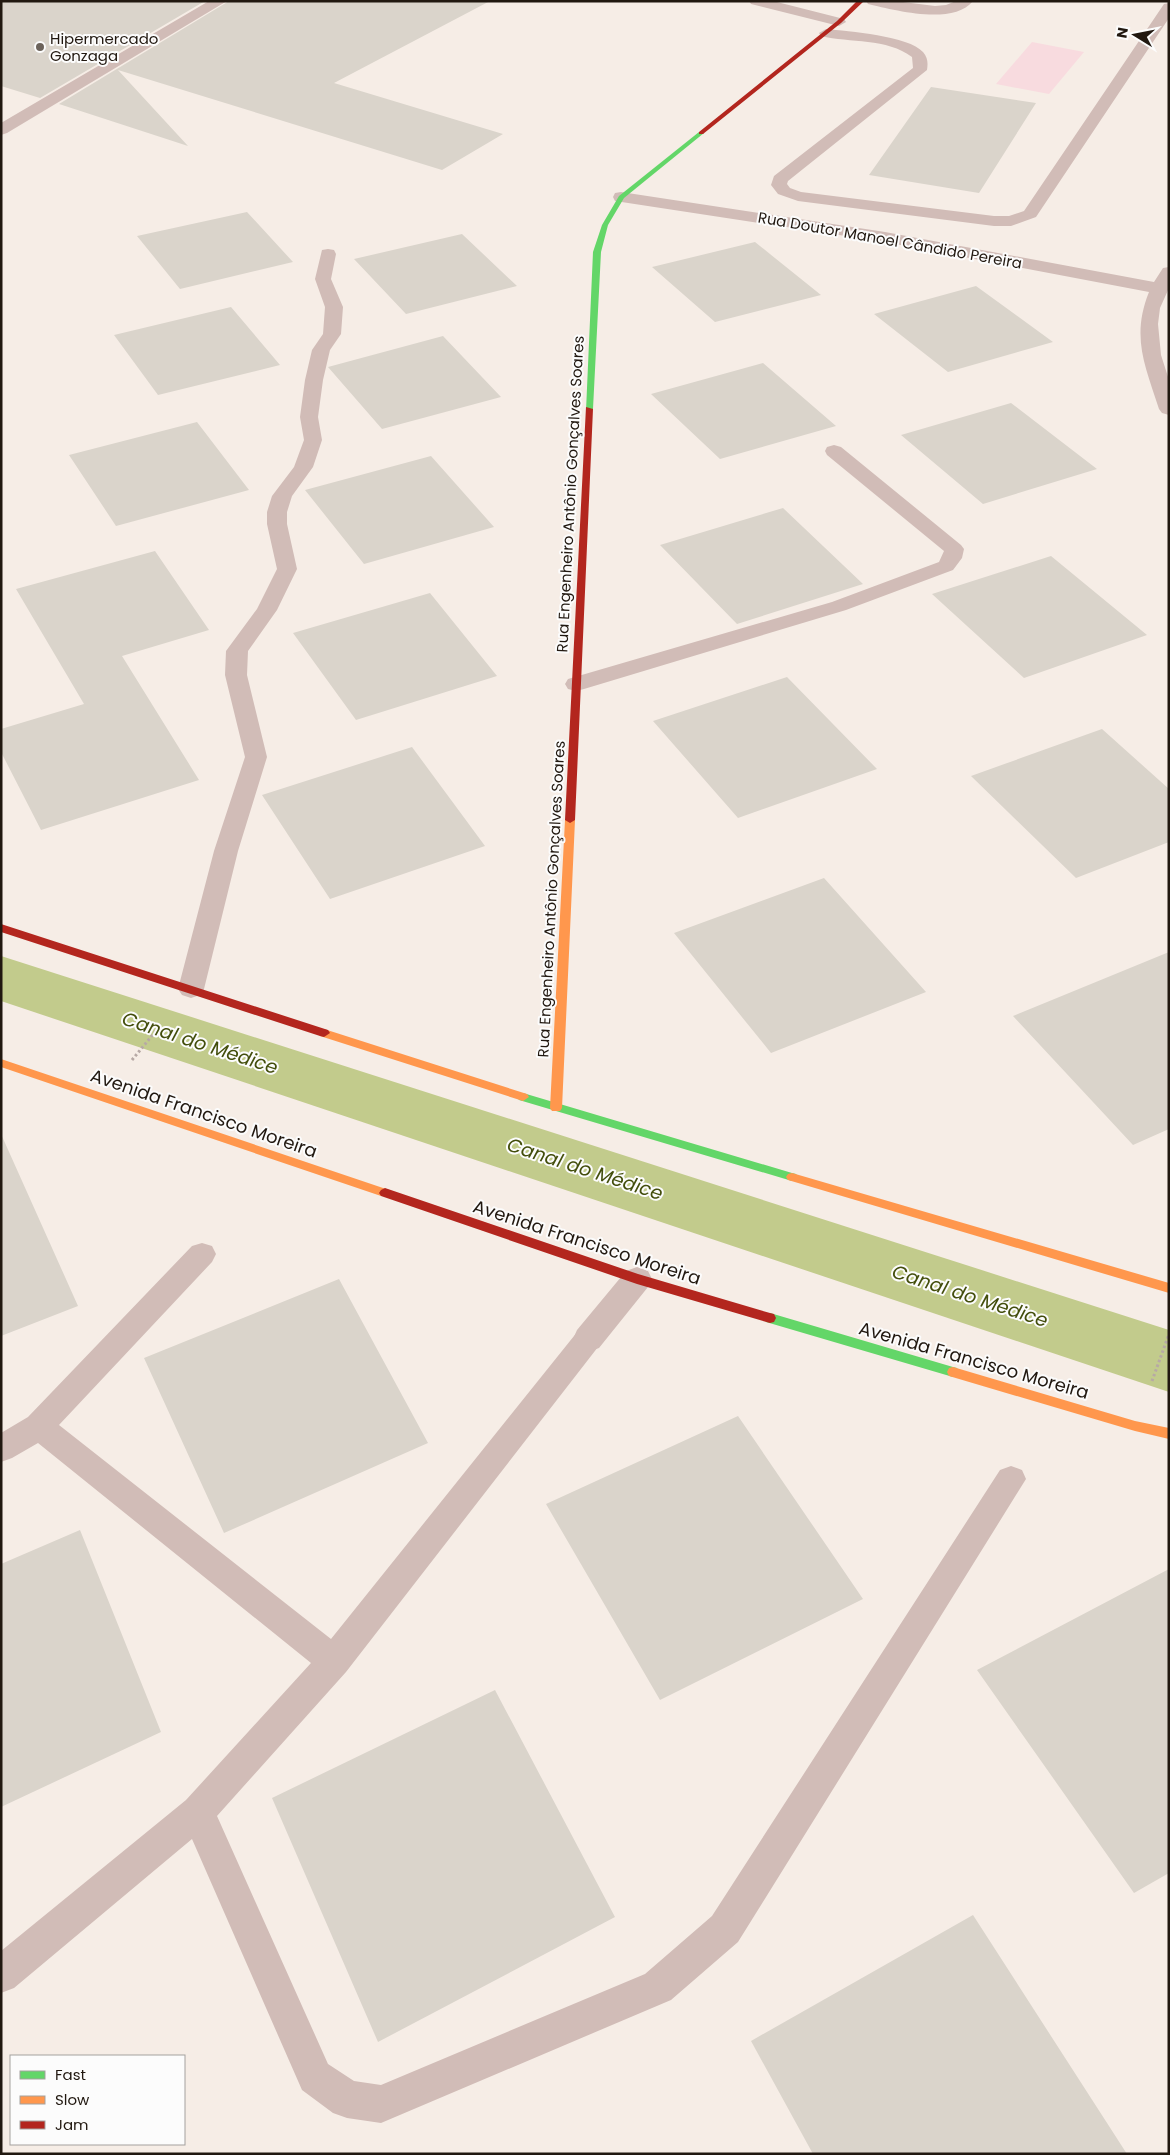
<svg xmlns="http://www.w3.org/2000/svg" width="1170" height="2155" font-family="Poppins,sans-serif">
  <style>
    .green { fill: #f8dbdf }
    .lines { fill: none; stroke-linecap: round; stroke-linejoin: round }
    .canal { fill: #c2cb8c; fill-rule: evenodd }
    .building { fill: #dad4cb }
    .path { stroke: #b7a9a5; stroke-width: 3; stroke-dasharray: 2.5 2.5; stroke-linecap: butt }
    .lane { fill: #d1bcb7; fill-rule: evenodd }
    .street { fill: #d1bcb7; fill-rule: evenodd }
    .fast { fill: #63d668; fill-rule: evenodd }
    .slow { fill: #ff974d; fill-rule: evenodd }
    .jam { fill: #b3261e; fill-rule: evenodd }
    .poi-dot { fill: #6c635b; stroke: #fcfcfc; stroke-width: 2 }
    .labels { text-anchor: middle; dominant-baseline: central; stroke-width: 4; stroke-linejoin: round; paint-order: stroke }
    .far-poi-label { font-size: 15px; fill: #211810; stroke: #fcfcfc; text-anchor: start }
    .far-street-label { font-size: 15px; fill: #211810; stroke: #fcfcfc }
    .street-label { font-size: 18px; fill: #211810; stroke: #fcfcfc }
    .water-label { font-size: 19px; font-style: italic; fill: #434e0c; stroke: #fcfcfc }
  </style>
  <rect width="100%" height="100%" fill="#f6ede6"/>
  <!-- green -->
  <path class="green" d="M1032,42L1084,52L1049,94L996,84Z"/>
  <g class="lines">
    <!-- canal -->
    <path class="canal" d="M1,956L1169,1330V1392L1,1001Z"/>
  </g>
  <!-- building -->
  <path class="building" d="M1,1H205L40,98L1,86Z
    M229,1H490L334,83L503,134L442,170L118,70L188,146L59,104Z
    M931,87L1036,103L979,193L869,175Z
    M247,212L293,262L180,289L137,236Z
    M462,234L517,286L406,314L354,259Z
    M755,242L821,295L715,322L652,267Z
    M976,286L1053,342L948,372L874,314Z
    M231,307L280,365L158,395L114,335Z
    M443,336L501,397L382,429L328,367Z
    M763,363L836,426L720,459L651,394Z
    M1011,403L1097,469L983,504L901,435Z
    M197,422L249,490L116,526L69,455Z
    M431,456L494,527L364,564L305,490Z
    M783,508L863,584L737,624L660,545Z
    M155,551L209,630L122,656L199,780L41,830L1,752V729L84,704L16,589Z
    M1051,556L1147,635L1024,678L932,594Z
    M430,593L497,676L356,720L293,633Z
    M787,677L877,769L738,818L653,721Z
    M1102,729L1169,789V842L1076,878L971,776Z
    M412,747L485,846L330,899L262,795Z
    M824,878L926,992L771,1053L674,933Z
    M1169,952V1129L1133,1145L1013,1016Z
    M1,1134L78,1306L1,1336Z
    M339,1279L428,1443L224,1533L144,1358Z
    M738,1416L863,1599L660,1700L546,1504Z
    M80,1530L161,1732L1,1807V1564Z
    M1169,1569V1873L1134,1893L977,1670Z
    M495,1690L615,1917L378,2042L272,1798Z
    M973,1915L1127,2154H813L751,2041Z"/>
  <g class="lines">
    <!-- path -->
    <path class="path" d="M132,1060L160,1026
      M1152,1381L1169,1334"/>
    <!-- lane -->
    <path class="lane" d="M749,1H773L844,19L846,22L839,26L751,4Z
      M866,1H895L935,6L946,5L956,1H973C953,26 894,10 868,4Z
      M1169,3V18L1036,217L1011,226H994L798,201L778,194L771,185L774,176L913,68L912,57C887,38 850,43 821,36L819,33L826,29C848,31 909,36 923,52C928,58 928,63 927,70L788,181L787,184L790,188L801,192L994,216H1009L1024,211L1164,4Z
      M328,249L334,250L336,254L331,279L343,307L341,334L330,350L323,380L318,417L322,440L313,467L292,496L287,512V524L297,569L277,610L248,651L247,675L267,757L238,851L204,989L200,995L191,998L182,995L178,989L214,851L245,757L225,675L226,651L257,609L277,569L267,524V512L272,496L294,467L304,440L300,417L305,380L312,350L323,334L325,307L315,279L322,250Z
      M834,445L841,447L961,545L964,549L962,558L953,570L846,610L584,689L576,691L568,689L565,684L568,679L832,602L939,562L944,551L827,455L825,451L827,447Z
      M202,1243L212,1246L216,1254L212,1262L59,1425L331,1639L578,1331L588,1327L598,1331L603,1339L598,1347L346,1672L217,1816L328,2064L354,2081L381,2085L645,1974L712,1916L1000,1470L1011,1466L1022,1470L1026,1479L738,1942L671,2000L381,2123L347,2118L333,2113L302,2090L192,1839L14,1988L1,1993V1951L186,1800L311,1663L38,1443L12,1458L1,1462V1433L28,1417L192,1246Z"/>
    <!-- street -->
    <path class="street" d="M209,1H227L7,133L1,135V123Z
      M621,192L885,232L1154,282L1163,268L1169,267V288L1160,308L1158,324L1161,355L1169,380V415L1162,413L1159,409C1145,365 1131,337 1149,292L885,242L615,201L613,197L615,193Z
      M637,1267L648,1271L652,1279L648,1287L599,1348L588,1352L577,1348L573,1339L577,1330L626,1271Z"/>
    <!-- fast -->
    <path class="fast" d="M699,132L704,133L624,198L608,225L601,252L593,409L586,411L593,252L602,225L619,196Z
      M523,1093L792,1173L796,1174L798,1177L796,1180L792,1181L519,1100L517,1097Z
      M770,1313L953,1367L957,1368L959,1372L957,1376L953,1377L766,1322L764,1318L766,1314Z"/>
    <!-- slow -->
    <path class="slow" d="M570,817L575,820L562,1108L560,1111H552L550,1108L565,820Z
      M324,1029L527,1094L529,1097L523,1101L320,1036L318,1033Z
      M1,1059L389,1190L391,1193L389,1196H381L1,1067Z
      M792,1173L1169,1283V1293L788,1180L786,1177L788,1174Z
      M953,1367L1135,1421L1169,1428V1439L1135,1431L949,1376L947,1372L949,1368Z"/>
    <!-- jam -->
    <path class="jam" d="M857,1H864L841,23L703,134H699V132L837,21Z
      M586,407L593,409L575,820L570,823L565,820Z
      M1,924L328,1030L330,1033L324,1037L320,1036L1,932Z
      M385,1188L638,1274L770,1313L774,1314L776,1318L774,1322L770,1323L637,1284L381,1196L379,1193L381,1190Z"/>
  </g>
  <!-- markers -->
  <circle class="poi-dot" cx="40" cy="47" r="5"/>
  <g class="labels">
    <!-- far-poi labels -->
    <g class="far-poi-label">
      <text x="50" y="38">Hipermercado<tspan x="50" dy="17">Gonzaga</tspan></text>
    </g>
    <!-- far-street labels -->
    <g class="far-street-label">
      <text transform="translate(890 240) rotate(10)">Rua Doutor Manoel Cândido Pereira</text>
      <text transform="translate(570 494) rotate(-87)">Rua Engenheiro Antônio Gonçalves Soares</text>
      <text transform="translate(551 899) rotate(-87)">Rua Engenheiro Antônio Gonçalves Soares</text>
    </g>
    <!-- street labels -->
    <g class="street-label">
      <text transform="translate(204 1113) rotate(19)">Avenida Francisco Moreira</text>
      <text transform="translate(587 1242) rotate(18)">Avenida Francisco Moreira</text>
      <text transform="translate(974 1360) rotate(16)">Avenida Francisco Moreira</text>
    </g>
    <!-- water labels -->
    <g class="water-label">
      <text transform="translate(200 1043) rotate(18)">Canal do Médice</text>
      <text transform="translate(585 1169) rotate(18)">Canal do Médice</text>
      <text transform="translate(970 1296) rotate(18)">Canal do Médice</text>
    </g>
  </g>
  <!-- border -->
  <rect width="1170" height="2155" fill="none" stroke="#211810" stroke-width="5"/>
  <!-- legend -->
  <rect x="10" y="2055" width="175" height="90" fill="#fcfcfc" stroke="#a4a19e"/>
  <rect x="20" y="2071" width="25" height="8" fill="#63d668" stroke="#a4a19e"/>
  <text x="55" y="2080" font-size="15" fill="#211810">Fast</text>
  <rect x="20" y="2096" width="25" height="8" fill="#ff974d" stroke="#a4a19e"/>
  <text x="55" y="2105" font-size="15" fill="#211810">Slow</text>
  <rect x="20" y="2121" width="25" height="8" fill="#b3261e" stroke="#a4a19e"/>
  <text x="55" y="2130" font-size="15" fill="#211810">Jam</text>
  <!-- north arrow -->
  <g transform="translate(1135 35) rotate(280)" stroke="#fcfcfc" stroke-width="4" paint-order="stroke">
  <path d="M0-4L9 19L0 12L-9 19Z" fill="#211810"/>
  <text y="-8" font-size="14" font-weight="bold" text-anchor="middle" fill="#211810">N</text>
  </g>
</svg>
